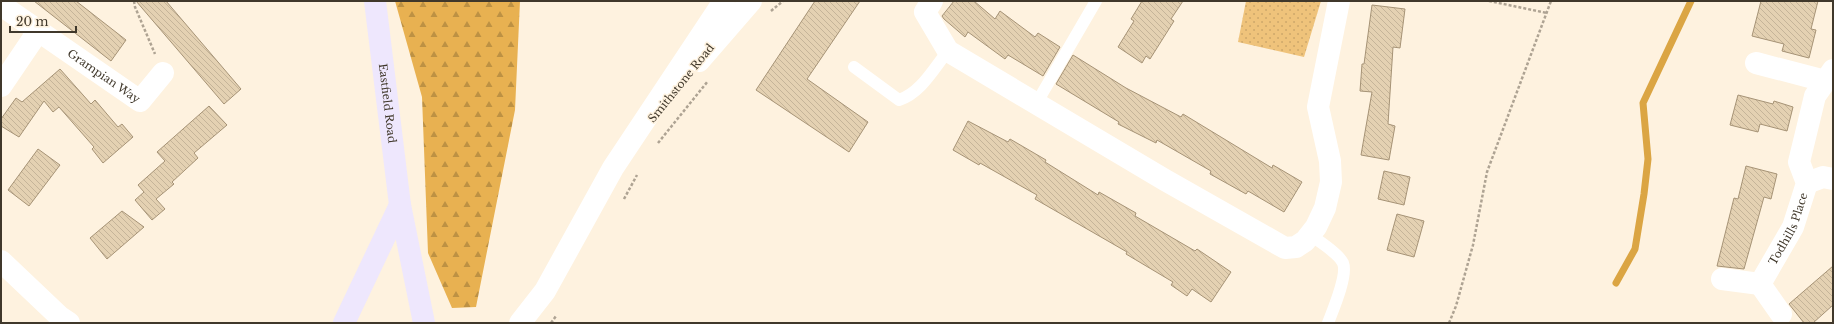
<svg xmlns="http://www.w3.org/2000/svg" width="1834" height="324" font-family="'Libre Baskerville',serif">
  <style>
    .forest { fill: url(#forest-firs) }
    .park { fill: url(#park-dots) }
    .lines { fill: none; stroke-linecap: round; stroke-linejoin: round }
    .stream { stroke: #dba543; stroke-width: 7 }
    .building { fill: url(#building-back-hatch); stroke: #a69376 }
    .path { stroke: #aea393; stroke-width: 2.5; stroke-dasharray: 3 2; stroke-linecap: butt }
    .service { stroke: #fff; stroke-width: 12 }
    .minor { stroke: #fff; stroke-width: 22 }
    .tertiary { stroke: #fff; stroke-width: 22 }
    .secondary { stroke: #eee7fd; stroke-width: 22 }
    .labels { text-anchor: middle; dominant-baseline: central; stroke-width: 3; stroke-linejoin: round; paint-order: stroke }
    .street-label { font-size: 11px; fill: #40382b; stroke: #fef2df }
  </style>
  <defs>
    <pattern id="forest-firs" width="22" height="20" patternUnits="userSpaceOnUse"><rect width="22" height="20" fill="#e8b151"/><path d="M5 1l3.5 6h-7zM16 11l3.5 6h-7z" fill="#bd9143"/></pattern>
    <pattern id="park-dots" width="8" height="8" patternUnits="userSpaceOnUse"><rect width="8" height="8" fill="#efc37b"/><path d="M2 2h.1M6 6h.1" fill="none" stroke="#cea86a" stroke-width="1.8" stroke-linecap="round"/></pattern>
    <pattern id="building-back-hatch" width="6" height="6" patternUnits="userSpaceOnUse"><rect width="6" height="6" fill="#e4d1b2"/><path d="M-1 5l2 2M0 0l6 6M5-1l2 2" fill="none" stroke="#c5b499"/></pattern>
  </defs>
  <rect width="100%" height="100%" fill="#fef2df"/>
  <!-- forest -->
  <path class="forest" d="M395,1H520L515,110L476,307L452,308L428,253L422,97Z"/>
  <!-- park -->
  <path class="park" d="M1246,1H1321L1304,57L1238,42Z"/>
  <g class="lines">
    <!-- stream -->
    <path class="stream" d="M1616,283L1635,249L1644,194L1648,159L1643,103L1691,1"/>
  </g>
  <!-- building -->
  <path class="building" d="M34,1H76L126,40L111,61Z
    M136,1H166L241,89L224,104Z
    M815,1H860L807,79L868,122L849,152L756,90Z
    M954,1H974L995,19L1000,11L1035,37L1038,33L1060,47L1043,76L1008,55L1005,59L968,32L965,37L944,19L942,16Z
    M1142,1H1183L1171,19L1174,21L1150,59L1146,56L1142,63L1118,47L1134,21L1131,19Z
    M1761,1H1818L1811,29L1816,30L1809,58L1782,51L1784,44L1752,36Z
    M1372,5L1405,9L1400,48L1393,47L1388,124L1395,126L1389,160L1361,155L1372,92L1360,91L1362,64H1364Z
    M1073,55L1126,88L1181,117L1183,114L1272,168L1273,165L1302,182L1284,212L1248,191L1246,194L1210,174L1211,171L1157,140L1156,143L1118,124L1119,122L1056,84Z
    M60,69L91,104L95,100L118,127L122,124L133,137L103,163L92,149L94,147L59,107L53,112L44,101L19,137L1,126V119L16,98L22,102Z
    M1738,95L1773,104L1774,101L1793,107L1787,131L1760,124L1758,132L1730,125Z
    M209,106L227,125L194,153L198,158L172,182L174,184L156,199L165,209L152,220L135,200L144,192L138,185L165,161L157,152Z
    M968,121L1008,142L1010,139L1046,160L1045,162L1098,195L1099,192L1136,213L1135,216L1195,251L1197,249L1231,272L1211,302L1192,289L1187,296L1171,285L1173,282L1126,254L1127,252L1035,199L1037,195L980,163L979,165L953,150Z
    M38,149L60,165L29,206L8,190Z
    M1746,166L1777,174L1771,199L1764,197L1744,269L1717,266L1734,198L1738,199Z
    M1384,171L1410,177L1404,205L1378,199Z
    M122,211L144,227L107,259L90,238Z
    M1397,214L1424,221L1414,257L1387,250Z
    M1833,266V305L1813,323H1804L1789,304Z"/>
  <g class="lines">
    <!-- path -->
    <path class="path" d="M134,1L135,7L155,54
      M1489,1L1547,13
      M771,11L783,1
      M658,143L708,81
      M624,199L637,175
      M551,323L556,316
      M1449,323L1456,306L1473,245L1487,172L1551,1"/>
    <!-- service -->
    <path class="service" d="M854,67L899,100C921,93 934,68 948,51
      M1036,104L1096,1
      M1310,235C1319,241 1339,254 1343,263C1348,275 1333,310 1328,323"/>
    <!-- minor -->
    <g class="minor">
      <path d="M932,1L925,12L948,51L1165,180L1285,248L1296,247L1305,241L1316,227L1325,208L1331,182L1330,161L1318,107L1339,1"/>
      <path id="s1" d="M1,5L140,101L163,73"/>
      <path d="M1756,63L1825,81"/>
      <path d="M1,86L39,30"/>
      <path d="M1807,183L1823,177L1833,179"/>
      <path d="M1722,279L1760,284"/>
      <path id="s2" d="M1781,314L1760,284L1793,227L1807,183L1799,162L1808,125L1815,96L1833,70"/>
    </g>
    <!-- tertiary -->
    <path class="tertiary" d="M699,61L751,1
      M1,261L60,317L69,323
      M520,323L545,291L613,168L724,1"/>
    <!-- secondary -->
    <g class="secondary">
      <path id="s3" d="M375,1L400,205L424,323"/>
      <path d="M344,323L400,205"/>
    </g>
  </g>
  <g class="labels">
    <!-- street labels -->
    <g class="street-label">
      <text stroke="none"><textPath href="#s1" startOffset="125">Grampian Way</textPath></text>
      <text transform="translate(681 83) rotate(-51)">Smithstone Road</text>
      <text stroke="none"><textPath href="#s3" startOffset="103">Eastfield Road</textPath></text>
      <text stroke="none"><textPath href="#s2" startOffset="99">Todhills Place</textPath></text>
    </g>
  </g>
  <!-- border -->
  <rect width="1834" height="324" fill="none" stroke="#40382b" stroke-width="4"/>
  <!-- scale -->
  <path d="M10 26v6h66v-6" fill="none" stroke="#40382b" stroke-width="2"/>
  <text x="16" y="26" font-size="12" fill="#40382b" stroke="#fef2df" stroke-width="3" paint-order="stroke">20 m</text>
</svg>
